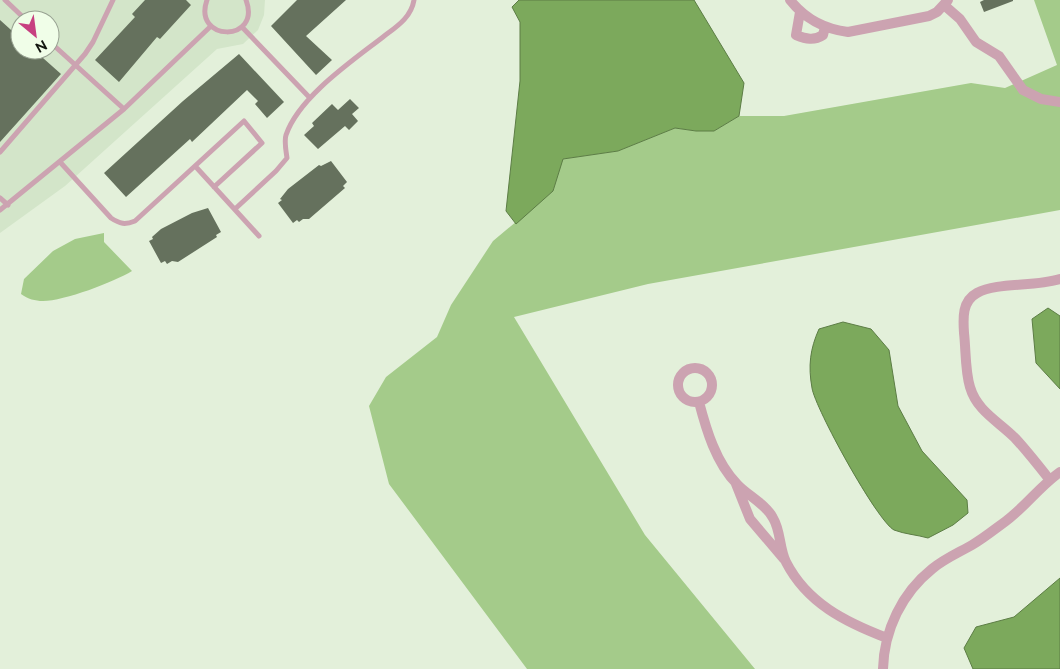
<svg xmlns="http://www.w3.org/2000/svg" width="1060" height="669" font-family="Raleway,sans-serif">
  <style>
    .built { fill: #d3e5c9; fill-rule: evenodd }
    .green { fill: #a4cb8a }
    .water { fill: #7ca95c; stroke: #5c7d45 }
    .building { fill: #65715d }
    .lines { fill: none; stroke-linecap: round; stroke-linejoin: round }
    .service { stroke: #cca3b1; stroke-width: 5 }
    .minor { stroke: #cca3b1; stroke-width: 10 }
  </style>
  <rect width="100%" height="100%" fill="#e3f0da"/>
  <!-- built -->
  <path class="built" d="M0,0H265L264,15L258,30L243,44L217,49L65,186L0,233ZM20,20H50V50H20Z"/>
  <!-- green -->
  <path class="green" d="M1034,0H1060V210L648,284L514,317L645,535L755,669H527L389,484L369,406L386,377L437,337L451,305L493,241L553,191L562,159L618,151L675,128L696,131H714L739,116H784L971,83L1005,88L1057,65Z
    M104,233V242L132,271C114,282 64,301 43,301C35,301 28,299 21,294L24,279L53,251L75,239Z"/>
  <!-- water -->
  <path class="water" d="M519,0H694L744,83L739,116L714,131H696L675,128L618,151L563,159L553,191L516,224L506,211L520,81V22L512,7Z
    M1048,308L1060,316V389L1036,363L1032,319Z
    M843,322L871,329L889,350L898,406L922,451L967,500L968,513L953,525L928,538C918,535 904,534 894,530C877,521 815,408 812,388C808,366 810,349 819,329Z
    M1060,578V669H973L964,648L976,627L1014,617Z"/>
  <!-- building -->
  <path class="building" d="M145,0H186L191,5L160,39L157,37L119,82L95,60L135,17L132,14Z
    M297,0H346L306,36L332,60L316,75L271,26Z
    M984,0H1013V1L984,12L980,2Z
    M0,20L20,38V50H34L61,74L0,142Z
    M239,54L284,102L267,118L255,104L258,101L247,90L192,142L190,139L126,197L104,173L183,101Z
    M350,99L359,108L352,114L358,121L349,130L345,126L318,149L304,135L314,126L312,123L332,104L338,110Z
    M331,161L347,182L343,186L345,188L309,219H303L299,222L297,220L293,223L278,203L282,200L280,199L288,189L319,165L321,166Z
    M208,208L221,232L216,235L217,237L178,262L172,261L167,264L165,261L161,263L149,241L153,239L152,237L161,229L192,213Z"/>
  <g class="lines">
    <!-- service -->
    <path class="service" d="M5,0L26,20
      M207,0C192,42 262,43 246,0
      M242,27L310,98
      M50,42L124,109
      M0,152L85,54L93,42L113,0
      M60,162L111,218C120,224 125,225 135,221L244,121L262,143L214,187
      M196,167L259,236
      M0,198L8,205
      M235,209L276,171L287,158C286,151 284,141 286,135C299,97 352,61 383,37C396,27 411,18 414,0
      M0,210L124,109L211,26"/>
    <!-- minor -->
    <path class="minor" d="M790,0C805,19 823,29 848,32L929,16L937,12L948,0
      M944,5L960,19L976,42L999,56L1023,90L1041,99L1060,102
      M800,12L796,35C806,39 814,41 823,35L825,27
      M678 385a17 17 0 1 1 34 0a17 17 0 1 1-34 0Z
      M699,402C706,429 716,463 737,484C747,495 766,504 773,518C781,531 779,548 786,562C807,603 845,622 887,638
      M1049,479C1038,465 1027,451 1015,438C998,421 977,411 970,387C965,371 966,350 964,333C963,318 962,301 977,293C997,282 1035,287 1060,279
      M736,484L750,519L784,559
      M883,669C884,630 902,593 932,569C944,559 958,553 972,545C984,538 995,529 1006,521C1026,506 1040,486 1060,472"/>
  </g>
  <!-- north arrow -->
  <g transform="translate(35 35) rotate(151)"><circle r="24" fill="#f0fee8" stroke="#98a292"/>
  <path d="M0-4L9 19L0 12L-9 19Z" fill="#c74080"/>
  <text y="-8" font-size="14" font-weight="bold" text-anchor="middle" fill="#131710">N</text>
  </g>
</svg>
